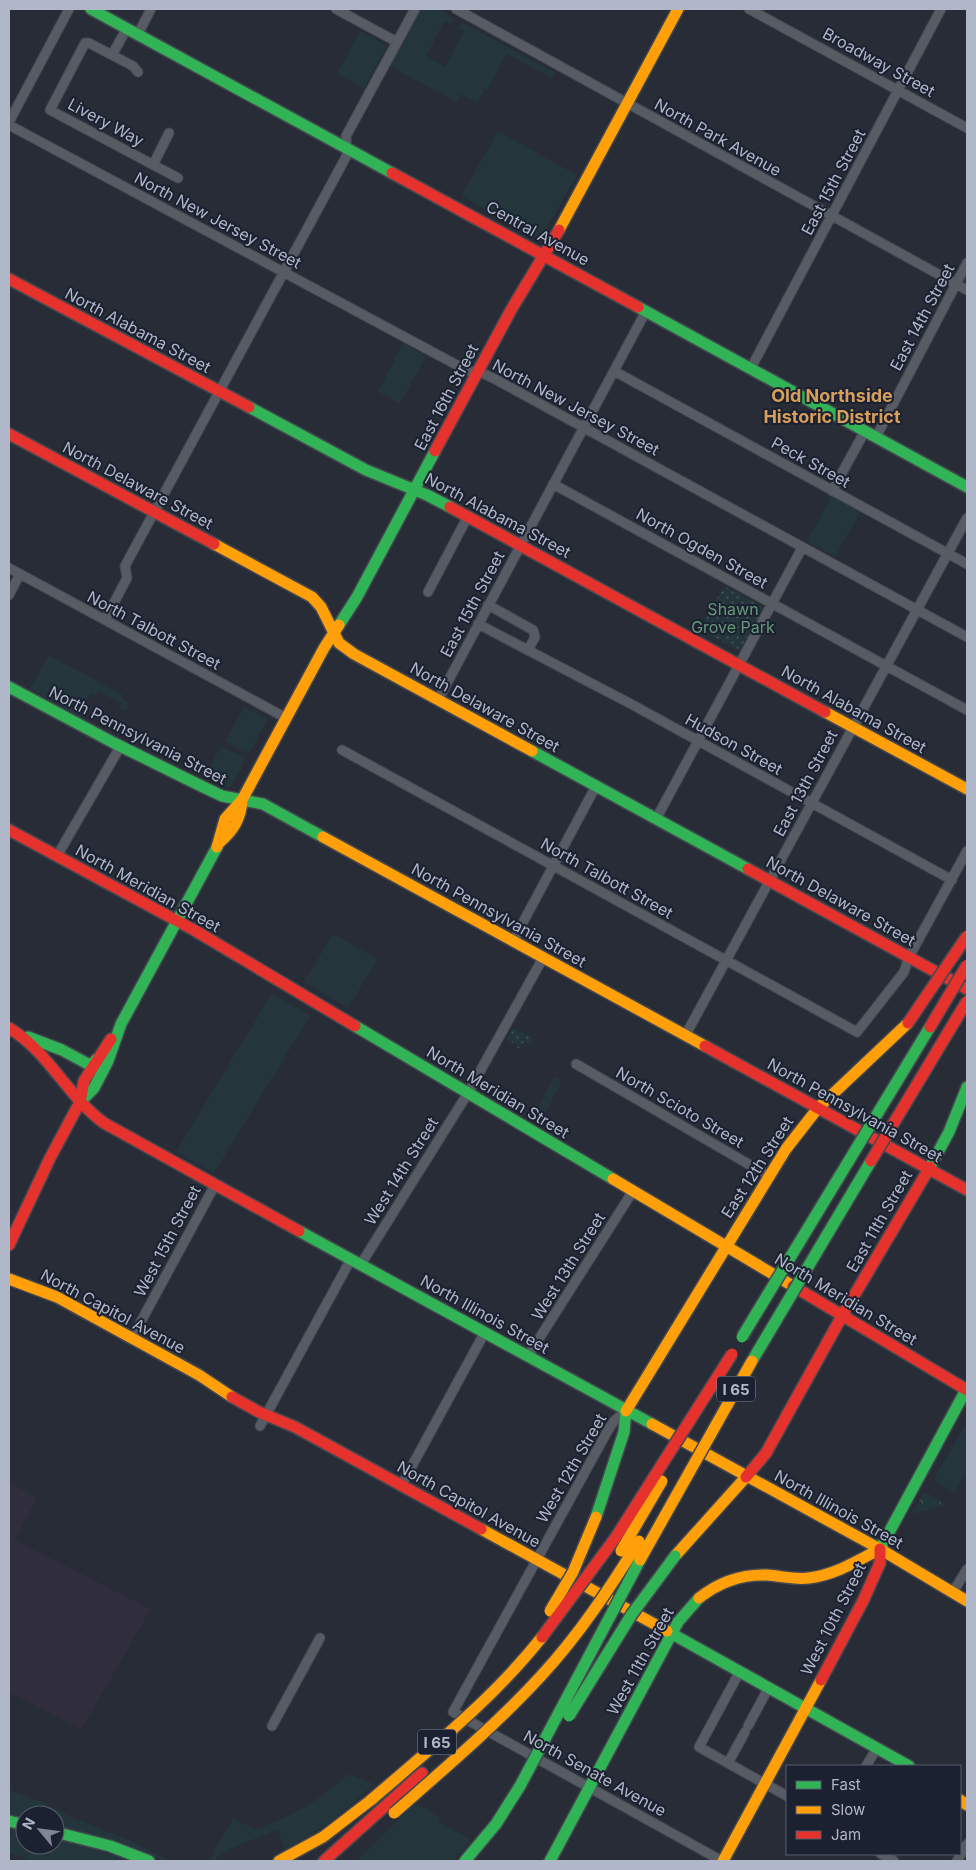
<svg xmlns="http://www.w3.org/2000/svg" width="976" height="1870" font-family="Inter,sans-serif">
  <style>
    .medical { fill: #302d3c }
    .grass { fill: #24363c }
    .forest { fill: url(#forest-crowns) }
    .park { fill: url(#park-dots) }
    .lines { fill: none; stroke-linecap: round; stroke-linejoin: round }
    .street-casing { stroke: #43474f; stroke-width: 11 }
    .fast-casing { stroke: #43474f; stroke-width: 14 }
    .slow-casing { stroke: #43474f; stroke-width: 14 }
    .jam-casing { stroke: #43474f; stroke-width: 14 }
    .street { stroke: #575b64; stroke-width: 9 }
    .fast { stroke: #30b455; stroke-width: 11 }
    .slow { stroke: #ff9f0a; stroke-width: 11 }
    .jam { stroke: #e5322d; stroke-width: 11 }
    .fast-bridge-casing { stroke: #444851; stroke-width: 14; stroke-linecap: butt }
    .slow-bridge-casing { stroke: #444851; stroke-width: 14; stroke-linecap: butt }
    .jam-bridge-casing { stroke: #444851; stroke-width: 14; stroke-linecap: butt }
    .fast-bridge { stroke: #30b455; stroke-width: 11 }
    .slow-bridge { stroke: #ff9f0a; stroke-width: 11 }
    .jam-bridge { stroke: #e5322d; stroke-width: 11 }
    .labels { text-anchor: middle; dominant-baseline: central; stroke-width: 4; stroke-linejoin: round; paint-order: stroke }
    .shield { fill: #1b2130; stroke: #838a9a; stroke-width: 1 }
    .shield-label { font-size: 15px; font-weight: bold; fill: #b0b7c8 }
    .street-label { font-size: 16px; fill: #b0b7c8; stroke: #1b2130 }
    .park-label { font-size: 16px; fill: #679978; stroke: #1b2130 }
    .neighbourhood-label { font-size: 18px; font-weight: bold; fill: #d89e5b; stroke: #1b2130 }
  </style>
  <defs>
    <pattern id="forest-crowns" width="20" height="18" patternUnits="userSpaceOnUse" patternTransform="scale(1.25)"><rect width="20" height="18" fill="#24363c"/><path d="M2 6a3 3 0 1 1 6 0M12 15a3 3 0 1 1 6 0" fill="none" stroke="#415157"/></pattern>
    <pattern id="park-dots" width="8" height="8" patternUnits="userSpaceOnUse" patternTransform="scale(1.25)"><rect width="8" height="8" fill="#24363c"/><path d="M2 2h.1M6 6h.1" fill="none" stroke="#415157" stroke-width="1.8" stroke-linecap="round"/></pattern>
  </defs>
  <rect width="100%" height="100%" fill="#272c36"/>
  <!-- medical -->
  <path class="medical" d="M9,1482L37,1498L15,1540L151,1609L81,1730L9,1692Z"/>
  <!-- grass -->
  <path class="grass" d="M420,9H438L454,18L451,24L444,21L426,57L445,67L464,31L458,28L462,22L555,73L552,78L507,54L487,90L485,89L477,103L461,94L456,102L392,67L391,64Z
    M360,31L387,45L364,89L337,74Z
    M498,131L577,175L541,239L461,196Z
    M403,343L426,356L400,404L378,392Z
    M832,495L861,511L835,557L807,542Z
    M49,655L123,695L122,699L130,704L125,711L120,708L122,704L98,691L96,695L91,693L86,702L88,704L81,717L30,689Z
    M244,707L268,719L250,752L247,751L246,753L225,741Z
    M221,746L244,758L243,760L245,762L230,788L204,777Z
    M333,934L378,959L348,1008L304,982Z
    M272,993L310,1016L214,1173L176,1152Z
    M556,1077L562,1081L540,1123L533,1117C541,1104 546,1091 553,1078Z
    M967,1423V1469L954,1492L933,1480Z
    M348,1774L374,1784C347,1809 319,1833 285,1849L277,1830L229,1849L216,1857L218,1861H207L215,1854L213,1853L233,1818L254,1829C291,1819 319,1800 348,1774Z
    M9,1790L43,1802L69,1816L129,1840L170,1861H164L146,1854L55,1825V1815H25V1819L9,1815Z
    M418,1804L439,1817L437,1821L472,1840L453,1861H357L410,1808Z
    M9,1827L25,1831V1845H55V1838L135,1861H32L9,1852Z"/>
  <!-- forest -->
  <path class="forest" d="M925,1492L947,1505L911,1514Z"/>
  <!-- park -->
  <path class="park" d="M724,586L765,608L741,652L700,629Z
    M513,1028L533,1039L529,1045L524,1042L519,1049L517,1047L518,1045L507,1040Z"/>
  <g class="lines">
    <!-- street casing -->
    <g class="street-casing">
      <path id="street" d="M336,9L397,42
        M456,9L967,290
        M749,9L967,128
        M138,34L151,9
        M112,55L127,28
        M138,72L133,66L89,43H85L50,110L178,178
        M9,122L69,9
        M9,125L468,371L482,373L493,378L967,637
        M153,165L169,133
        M751,368L941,9
        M614,371L967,564
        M876,437L967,263
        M553,484L967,710
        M832,491L865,431
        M9,568L286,718
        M428,592L468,516
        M9,595L20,574
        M488,605L533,630L535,637L528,650
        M105,620L127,578L125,566L347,155L346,136L415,9
        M478,624L631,704L952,880
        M438,700L646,311
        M342,750L857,1032L904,972L909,957L967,851
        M656,819L802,548
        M57,856L120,747
        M513,941L596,786
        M685,1036L967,518
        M576,1064L769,1176
        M361,1264L468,1093L543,958
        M132,1338L215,1185
        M528,1356L633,1191
        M626,1411L614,1421L607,1432L453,1712L722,1861
        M260,1426L351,1259
        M401,1486L485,1332
        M953,1592L967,1569
        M740,1671L699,1747L787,1796
        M272,1726L320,1638
        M748,1726L769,1687
        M728,1763L745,1732
        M866,1766L877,1748
        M881,1854L894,1861
        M957,1861L967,1844"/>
    </g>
    <!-- fast casing -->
    <g class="fast-casing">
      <path id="fast" d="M91,9L392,173
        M638,307L967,487
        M249,407L366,470L427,495L450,507
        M339,625L357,597L435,451
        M9,687L114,743L195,783L222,796L263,804L323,837
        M532,751L748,869
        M355,1026L613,1179
        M28,1037L62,1050L88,1064H92L97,1059
        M80,1102L94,1088L108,1061L121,1024L217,847
        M930,1167L949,1132L967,1087
        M299,1231L652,1424
        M596,1517L624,1432L626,1411
        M880,1549L967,1388
        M667,1631L909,1766
        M9,1821L25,1825
        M55,1832L110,1846L149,1861
        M465,1861L496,1824L520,1786
        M550,1861L678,1622L699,1598"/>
    </g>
    <!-- slow casing -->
    <g class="slow-casing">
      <path id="slow" d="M559,230L678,9
        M214,544L312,597L321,607L339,643L354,654L532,751
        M825,712L967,789
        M323,837L705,1046
        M219,843C233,831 241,819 242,800
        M217,847L225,819L242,800L324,648L339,625
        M818,1108L908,1023
        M613,1179L793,1286
        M9,1279L57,1297L199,1375L232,1397
        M626,1411L786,1149L818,1108
        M652,1424L880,1549L967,1601
        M481,1529L667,1631
        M675,1556L746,1477
        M699,1598C718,1583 742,1574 767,1575C781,1576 795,1580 809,1578C835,1575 857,1561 880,1549
        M960,1800L967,1805
        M279,1861L323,1837L371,1800
        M723,1861L821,1680"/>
    </g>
    <!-- jam casing -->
    <g class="jam-casing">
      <path id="jam" d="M392,173L638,307
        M9,279L249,407
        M9,434L214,544
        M435,451L511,310L559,230
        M450,507L825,712
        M9,830L194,930L355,1026
        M748,869L967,989
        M9,1028C49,1052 67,1096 104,1123L299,1231
        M705,1046L967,1190
        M9,1245L50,1158L80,1102L84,1081L111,1039
        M793,1286L967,1390
        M232,1397L259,1412L295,1427L481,1529
        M746,1477L766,1453L842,1316L930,1167
        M821,1680L863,1601L880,1563V1549
        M324,1861L422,1773"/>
    </g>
    <!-- street -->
    <use href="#street" class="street"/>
    <!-- fast -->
    <use href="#fast" class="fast"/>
    <!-- slow -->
    <use href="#slow" class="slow"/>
    <!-- jam -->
    <use href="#jam" class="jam"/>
    <!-- fast-bridge casing -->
    <g class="fast-bridge-casing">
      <path id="fast-bridge" d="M742,1337L930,1027
        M752,1361L871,1161
        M569,1716L632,1614L675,1556
        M520,1786L640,1560"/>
    </g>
    <!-- slow-bridge casing -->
    <g class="slow-bridge-casing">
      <path id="slow-bridge" d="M621,1551L662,1481
        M640,1560L752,1361
        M550,1611L573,1572L596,1517
        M371,1800C430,1749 493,1699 542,1637
        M394,1813C444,1769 496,1725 541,1676C579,1635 610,1588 639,1541"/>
    </g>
    <!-- jam-bridge casing -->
    <g class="jam-bridge-casing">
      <path id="jam-bridge" d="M908,1023L967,936
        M930,1027L967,965
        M871,1161L967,1001
        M542,1637L616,1537L732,1354"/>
    </g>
    <!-- fast-bridge -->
    <use href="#fast-bridge" class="fast-bridge"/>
    <!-- slow-bridge -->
    <use href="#slow-bridge" class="slow-bridge"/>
    <!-- jam-bridge -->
    <use href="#jam-bridge" class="jam-bridge"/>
  </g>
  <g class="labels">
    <!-- shield labels -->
    <g class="shield">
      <rect x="717" y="1376.5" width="38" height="25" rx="4"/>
      <rect x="418" y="1729.5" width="38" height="25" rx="4"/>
    </g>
    <g class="shield-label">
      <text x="736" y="1389">I 65</text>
      <text x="437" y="1742">I 65</text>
    </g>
    <!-- street labels -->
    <g class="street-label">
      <text transform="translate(879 62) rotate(29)">Broadway Street</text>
      <text transform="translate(106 122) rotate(28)">Livery Way</text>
      <text transform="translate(718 137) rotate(29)">North Park Avenue</text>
      <text transform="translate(833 182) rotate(-62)">East 15th Street</text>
      <text transform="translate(218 220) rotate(28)">North New Jersey Street</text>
      <text transform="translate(538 233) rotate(29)">Central Avenue</text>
      <text transform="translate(922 317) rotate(-62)">East 14th Street</text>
      <text transform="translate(138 330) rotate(28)">North Alabama Street</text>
      <text transform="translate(446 397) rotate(-62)">East 16th Street</text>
      <text transform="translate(576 407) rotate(28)">North New Jersey Street</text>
      <text transform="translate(811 462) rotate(29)">Peck Street</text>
      <text transform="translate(138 485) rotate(28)">North Delaware Street</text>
      <text transform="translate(498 515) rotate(28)">North Alabama Street</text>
      <text transform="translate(702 548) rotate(29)">North Ogden Street</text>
      <text transform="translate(472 604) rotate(-62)">East 15th Street</text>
      <text transform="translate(154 630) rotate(28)">North Talbott Street</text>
      <text transform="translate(485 707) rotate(29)">North Delaware Street</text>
      <text transform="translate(854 709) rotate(29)">North Alabama Street</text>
      <text transform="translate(138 735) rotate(27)">North Pennsylvania Street</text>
      <text transform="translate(734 744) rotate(29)">Hudson Street</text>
      <text transform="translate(805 783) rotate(-62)">East 13th Street</text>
      <text transform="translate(607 878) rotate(29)">North Talbott Street</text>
      <text transform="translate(148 888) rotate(29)">North Meridian Street</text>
      <text transform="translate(841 901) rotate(29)">North Delaware Street</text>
      <text transform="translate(499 915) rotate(29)">North Pennsylvania Street</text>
      <text transform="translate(498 1092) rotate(31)">North Meridian Street</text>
      <text transform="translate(680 1107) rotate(30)">North Scioto Street</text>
      <text transform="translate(855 1110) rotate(29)">North Pennsylvania Street</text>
      <text transform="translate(757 1167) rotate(-57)">East 12th Street</text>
      <text transform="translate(401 1171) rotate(-58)">West 14th Street</text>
      <text transform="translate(879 1221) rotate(-60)">East 11th Street</text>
      <text transform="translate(167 1241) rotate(-62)">West 15th Street</text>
      <text transform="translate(568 1266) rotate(-58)">West 13th Street</text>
      <text transform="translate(846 1299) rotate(31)">North Meridian Street</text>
      <text transform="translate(113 1311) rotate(28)">North Capitol Avenue</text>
      <text transform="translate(485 1314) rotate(29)">North Illinois Street</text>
      <text transform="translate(571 1468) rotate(-60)">West 12th Street</text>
      <text transform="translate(469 1504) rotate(29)">North Capitol Avenue</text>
      <text transform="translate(839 1509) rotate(29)">North Illinois Street</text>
      <text transform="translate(833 1619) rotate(-63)">West 10th Street</text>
      <text transform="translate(640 1661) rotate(-61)">West 11th Street</text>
      <text transform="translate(595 1773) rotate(29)">North Senate Avenue</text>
    </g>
    <!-- park labels -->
    <g class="park-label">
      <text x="733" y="609">Shawn<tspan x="733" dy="18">Grove Park</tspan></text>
    </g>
    <!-- neighbourhood labels -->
    <g class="neighbourhood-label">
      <text x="832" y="395">Old Northside<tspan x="832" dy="21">Historic District</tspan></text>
    </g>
  </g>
  <!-- border -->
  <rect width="976" height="1870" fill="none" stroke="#b0b7c8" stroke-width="20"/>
  <!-- legend -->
  <rect x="786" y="1765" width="175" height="90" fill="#1b2130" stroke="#575d6d"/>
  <rect x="796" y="1781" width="25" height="8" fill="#30b455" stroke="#575d6d"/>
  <text x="831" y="1790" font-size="15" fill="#b0b7c8">Fast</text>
  <rect x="796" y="1806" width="25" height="8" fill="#ff9f0a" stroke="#575d6d"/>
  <text x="831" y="1815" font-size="15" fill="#b0b7c8">Slow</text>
  <rect x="796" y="1831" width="25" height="8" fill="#e5322d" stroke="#575d6d"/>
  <text x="831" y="1840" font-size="15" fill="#b0b7c8">Jam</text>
  <!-- north arrow -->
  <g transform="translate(40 1830) rotate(299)"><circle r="24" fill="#1b2130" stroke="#575d6d"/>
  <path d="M0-4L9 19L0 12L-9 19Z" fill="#808695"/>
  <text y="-8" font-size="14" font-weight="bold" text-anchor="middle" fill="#b0b7c8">N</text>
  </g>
</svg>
